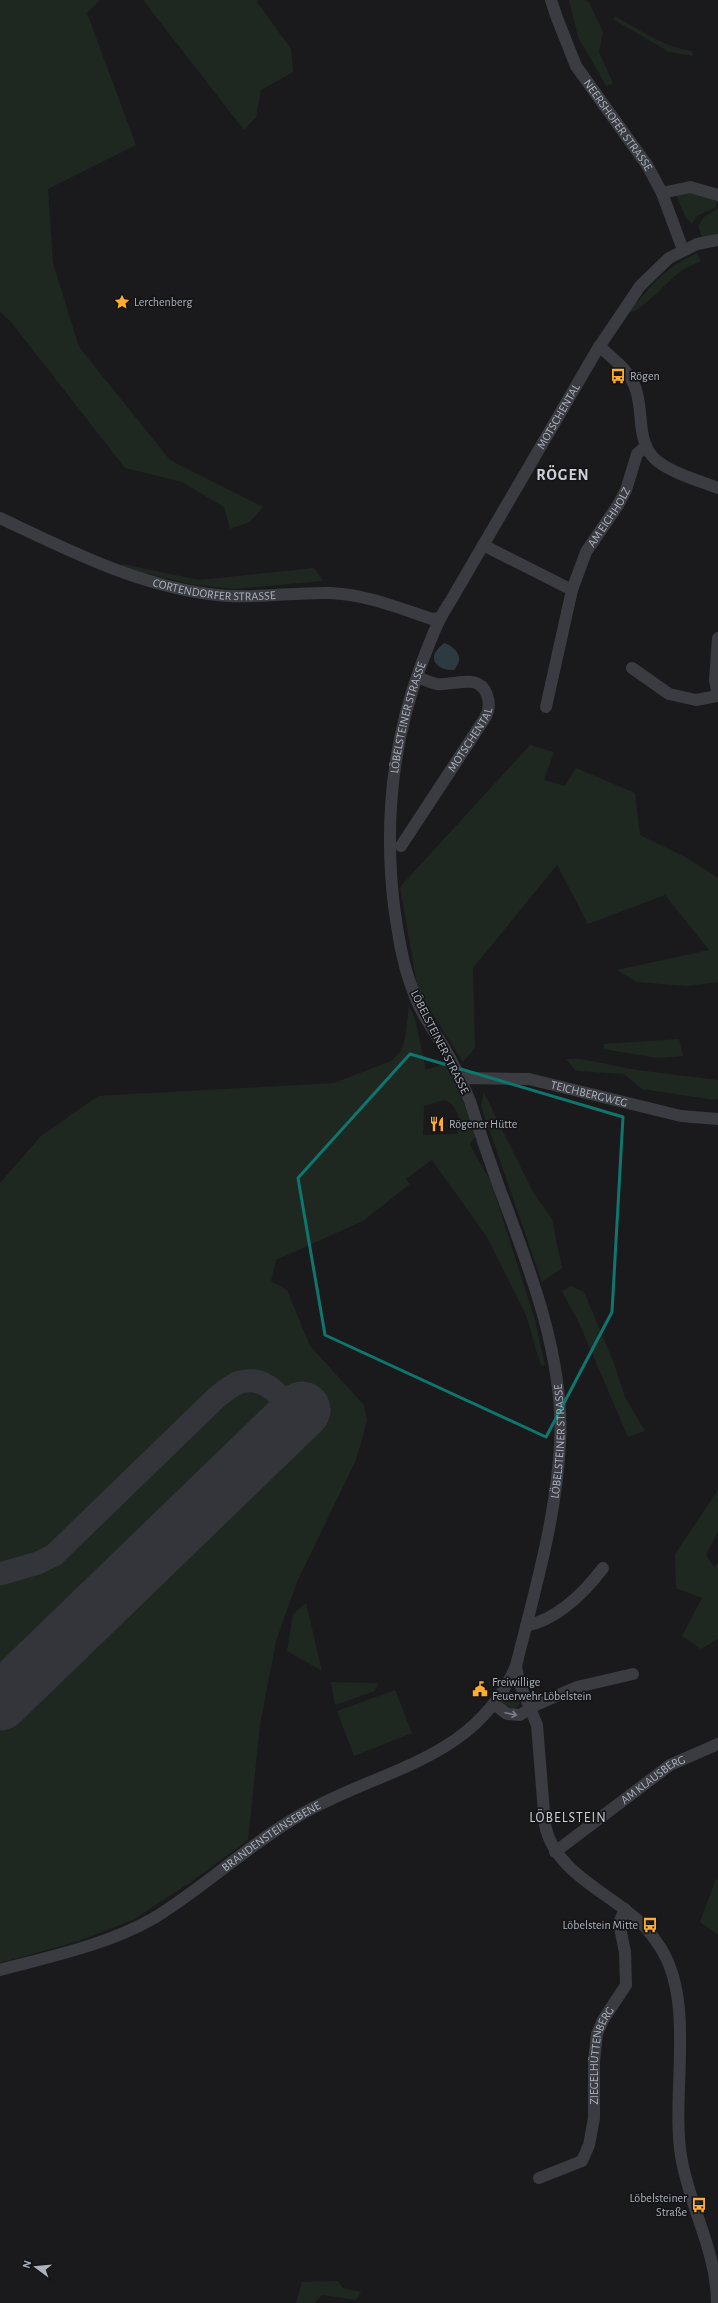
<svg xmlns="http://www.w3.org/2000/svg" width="718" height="2303" font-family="'Alegreya Sans',sans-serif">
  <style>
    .green { fill: #1f2820; fill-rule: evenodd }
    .water { fill: #2e3a42 }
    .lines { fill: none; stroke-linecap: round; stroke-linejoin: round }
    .taxiway { stroke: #34353a; stroke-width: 23 }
    .runway { stroke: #34353a; stroke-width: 57 }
    .minor { stroke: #3a3c42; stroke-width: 12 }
    .oneway { stroke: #787d86 }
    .marked { fill: none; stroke: #0f766e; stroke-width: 3; stroke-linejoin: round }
    .labels { text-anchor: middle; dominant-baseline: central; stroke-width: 3.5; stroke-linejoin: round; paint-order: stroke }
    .street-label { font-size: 12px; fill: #abb2bd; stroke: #151517 }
    .poi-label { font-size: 12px; fill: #abb2bd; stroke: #151517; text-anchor: start }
    .quarter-label { font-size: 14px; letter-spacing: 1px; fill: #cdd0d8; stroke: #151517 }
    .district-label { font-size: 16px; font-weight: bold; letter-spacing: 1px; fill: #cdd0d8; stroke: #151517 }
  </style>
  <rect width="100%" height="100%" fill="#1a1a1c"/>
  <!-- green -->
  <path class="green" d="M0,0H100L87,13L136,145L48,189L53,263L79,347L170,460L263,507L250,522L230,529L224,507L182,482L125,468L11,322L0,312Z
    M143,0H258L257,2L291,49L293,72L261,90L256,117L244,130Z
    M569,0H586L589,2L603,32L599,52L613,83L606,86L578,37Z
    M615,16C639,30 664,47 692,51L693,56L669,52L613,19Z
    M689,191L718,200L716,207L697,216L692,224L686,218L675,193Z
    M718,208V235L702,238L698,226L704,217Z
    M697,253L701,261C692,265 683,269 676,275C666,283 640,313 629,312C649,287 667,266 697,253Z
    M122,564L199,580L314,568L323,581L233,589L190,584L124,568Z
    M530,745L554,752L544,780L565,786L576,768L635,793L640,835L687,858L718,878V982L687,986L637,982L617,970L709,950L665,895L588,924L557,865L473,968L475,1048L463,1062L418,991L400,887Z
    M409,1006L415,1019L426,1070L446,1063L465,1106L475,1136L470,1145L491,1182L535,1320L545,1365L541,1366L526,1315L487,1237L432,1160L406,1179L410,1184L363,1221L276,1260L271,1281L287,1290L310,1346L364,1405L367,1421L356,1460L297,1582L276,1641L260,1725L248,1840L191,1882L133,1920L76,1942L0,1963V1183L41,1136L98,1096L334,1083L391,1061L401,1051L405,1039ZM444,1100C457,1103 463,1123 457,1134L423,1135L424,1106Z
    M679,1039L683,1056L657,1058L604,1049V1044Z
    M566,1059H581L637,1070L718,1080V1099L715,1100L642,1089L624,1074L576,1071Z
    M484,1093L533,1192L552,1219L562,1268L542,1282L481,1106Z
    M571,1286L584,1292L613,1361L625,1397L645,1431L628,1437L580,1325L562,1291Z
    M718,1490V1532L706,1555L714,1567L718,1563V1639L701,1649L682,1636L702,1598L676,1588L675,1554Z
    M306,1603L322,1671L287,1651L293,1614Z
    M331,1682L378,1683L375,1691L335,1705Z
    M395,1690L412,1733L354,1756L337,1711Z
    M502 1701a9 9 0 1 1 18 0a9 9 0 1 1-18 0Z
    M716,1879L718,1880V1935L700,1922Z
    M338,2281L343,2288L361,2292L356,2300L322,2295L314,2303H296L302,2282Z"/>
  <!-- water -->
  <path class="water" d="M444,643C457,648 465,658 454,670C445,671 430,665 435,653C437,649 441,646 444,643Z"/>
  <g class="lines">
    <!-- taxiway -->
    <path class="taxiway" d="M0,1574L38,1563L54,1555L216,1398C223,1392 231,1385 240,1382C266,1375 284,1398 294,1418"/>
    <!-- runway -->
    <path class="runway" d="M0,1702L302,1410"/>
    <!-- minor -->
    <g class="minor">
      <path id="s1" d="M551,0L557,18L576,66L647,165L662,193L683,250"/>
      <path d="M662,193L690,187L718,195"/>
      <path d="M599,346C613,359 628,369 635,387C644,409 636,438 653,457C665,471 700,481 718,488"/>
      <path id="s2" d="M0,518C68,550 134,584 209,594C249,600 290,592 330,593C364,594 399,608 432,619L439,618"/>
      <path id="s3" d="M483,545L572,590L586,552L618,505L626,490L637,454L646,446"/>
      <path d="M718,638L715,680L718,696"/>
      <path d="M632,668L669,694L696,700L718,696"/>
      <path d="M546,707L572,590"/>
      <path id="s4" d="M401,846L485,718C489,711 490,703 487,695C479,672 454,686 437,684C430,683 423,679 417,677"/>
      <path id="s5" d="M460,1078L529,1079L681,1116L718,1119"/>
      <path d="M526,1626C558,1619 584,1593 603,1568"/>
      <path d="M494,1704L507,1714L520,1715L538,1704L577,1687L633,1674"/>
      <path id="s6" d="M555,1852L670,1765L718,1744"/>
      <path id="s7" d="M0,1970C52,1956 107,1945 154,1918C205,1887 248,1845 300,1815C381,1768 474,1762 516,1666"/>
      <path id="s8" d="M539,2178L582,2161L589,2145L594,2118V2062L597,2034L603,2020L626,1985L625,1952L619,1923L625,1909"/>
      <path id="s9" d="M717,2303C717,2252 689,2206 681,2156C671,2094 695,2006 662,1950C656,1941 650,1931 642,1924C609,1892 555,1873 545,1825L537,1725L519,1682L516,1666C534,1593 556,1520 560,1444C565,1358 529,1267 499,1187C489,1159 479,1130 470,1101C462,1083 455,1066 445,1049C433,1029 419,1011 412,988C402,962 398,934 394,906C384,823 392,743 421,665C430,642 437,621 450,602L597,350L640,286L669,258L697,244L718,240"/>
    </g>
  </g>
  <!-- one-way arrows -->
  <defs><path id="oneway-shaft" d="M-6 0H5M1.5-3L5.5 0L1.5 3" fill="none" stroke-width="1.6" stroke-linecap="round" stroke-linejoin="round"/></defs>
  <use class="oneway" href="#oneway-shaft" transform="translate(511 1714) rotate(12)"/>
  <!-- marked area -->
  <path class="marked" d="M410,1054L623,1117L612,1312L546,1437L325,1335L298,1178Z"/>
  <!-- icons -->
  <defs>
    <g id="sight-bare" transform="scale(1.2)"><path d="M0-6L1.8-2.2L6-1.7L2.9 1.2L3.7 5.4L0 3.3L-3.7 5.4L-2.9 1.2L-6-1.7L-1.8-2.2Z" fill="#ffad2f" stroke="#151517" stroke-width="2.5" paint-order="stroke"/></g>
    <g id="bus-bare" transform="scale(1.2)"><path d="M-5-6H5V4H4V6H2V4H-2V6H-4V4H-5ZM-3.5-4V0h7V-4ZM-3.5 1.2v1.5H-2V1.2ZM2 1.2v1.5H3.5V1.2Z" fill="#ffad2f" stroke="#151517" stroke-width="2.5" paint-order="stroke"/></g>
    <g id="restaurant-bare" transform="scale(1.2)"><path d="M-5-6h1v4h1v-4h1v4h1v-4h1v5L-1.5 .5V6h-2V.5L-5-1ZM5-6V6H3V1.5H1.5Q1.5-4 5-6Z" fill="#ffad2f" stroke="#151517" stroke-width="2.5" paint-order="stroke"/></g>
    <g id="civic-bare" transform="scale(1.2)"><path d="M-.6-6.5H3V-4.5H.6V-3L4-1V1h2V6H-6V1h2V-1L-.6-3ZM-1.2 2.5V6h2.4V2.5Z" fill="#ffad2f" stroke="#151517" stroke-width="2.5" paint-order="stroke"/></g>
  </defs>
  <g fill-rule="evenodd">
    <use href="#sight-bare" x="122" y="302"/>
    <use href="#bus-bare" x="618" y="376"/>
    <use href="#restaurant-bare" x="437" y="1124"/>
    <use href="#civic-bare" x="480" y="1689"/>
    <use href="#bus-bare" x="650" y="1925"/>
    <use href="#bus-bare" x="699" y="2205"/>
  </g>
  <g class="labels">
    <!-- street labels -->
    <g class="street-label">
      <text stroke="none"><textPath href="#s1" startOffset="143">NEERSHOFER STRASSE</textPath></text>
      <text stroke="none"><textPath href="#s9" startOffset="2023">MOTSCHENTAL</textPath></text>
      <text stroke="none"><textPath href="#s3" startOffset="182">AM EICHHOLZ</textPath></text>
      <text stroke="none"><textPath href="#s2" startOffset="228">CORTENDORFER STRASSE</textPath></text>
      <text stroke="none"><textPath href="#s9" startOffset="1684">LÖBELSTEINER STRASSE</textPath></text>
      <text stroke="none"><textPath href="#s4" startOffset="127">MOTSCHENTAL</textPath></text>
      <text transform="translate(440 1042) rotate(63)">LÖBELSTEINER STRASSE</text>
      <text stroke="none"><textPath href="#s5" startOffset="131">TEICHBERGWEG</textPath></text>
      <text stroke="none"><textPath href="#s9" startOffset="928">LÖBELSTEINER STRASSE</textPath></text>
      <text stroke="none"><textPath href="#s6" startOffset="122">AM KLAUSBERG</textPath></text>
      <text stroke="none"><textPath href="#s7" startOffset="306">BRANDENSTEINSEBENE</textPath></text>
      <text stroke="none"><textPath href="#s8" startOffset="155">ZIEGELHÜTTENBERG</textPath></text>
    </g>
    <!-- poi labels -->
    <g class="poi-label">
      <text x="134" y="302">Lerchenberg</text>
      <text x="630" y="376">Rögen</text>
      <text x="449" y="1124">Rögener Hütte</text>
      <text x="492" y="1682">Freiwillige<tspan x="492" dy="14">Feuerwehr Löbelstein</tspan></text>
      <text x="638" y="1925" text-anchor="end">Löbelstein Mitte</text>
      <text x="687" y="2198" text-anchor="end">Löbelsteiner<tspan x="687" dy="14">Straße</tspan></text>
    </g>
    <!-- quarter labels -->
    <g class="quarter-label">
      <text x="568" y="1818">LÖBELSTEIN</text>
    </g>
    <!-- district labels -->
    <g class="district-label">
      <text x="563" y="475">RÖGEN</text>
    </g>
  </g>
  <!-- north arrow -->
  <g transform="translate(36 2267) rotate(286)" stroke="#151517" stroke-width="3" paint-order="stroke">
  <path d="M0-3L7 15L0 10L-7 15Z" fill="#abb2bd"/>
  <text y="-6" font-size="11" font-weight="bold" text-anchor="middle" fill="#abb2bd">N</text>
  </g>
</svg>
